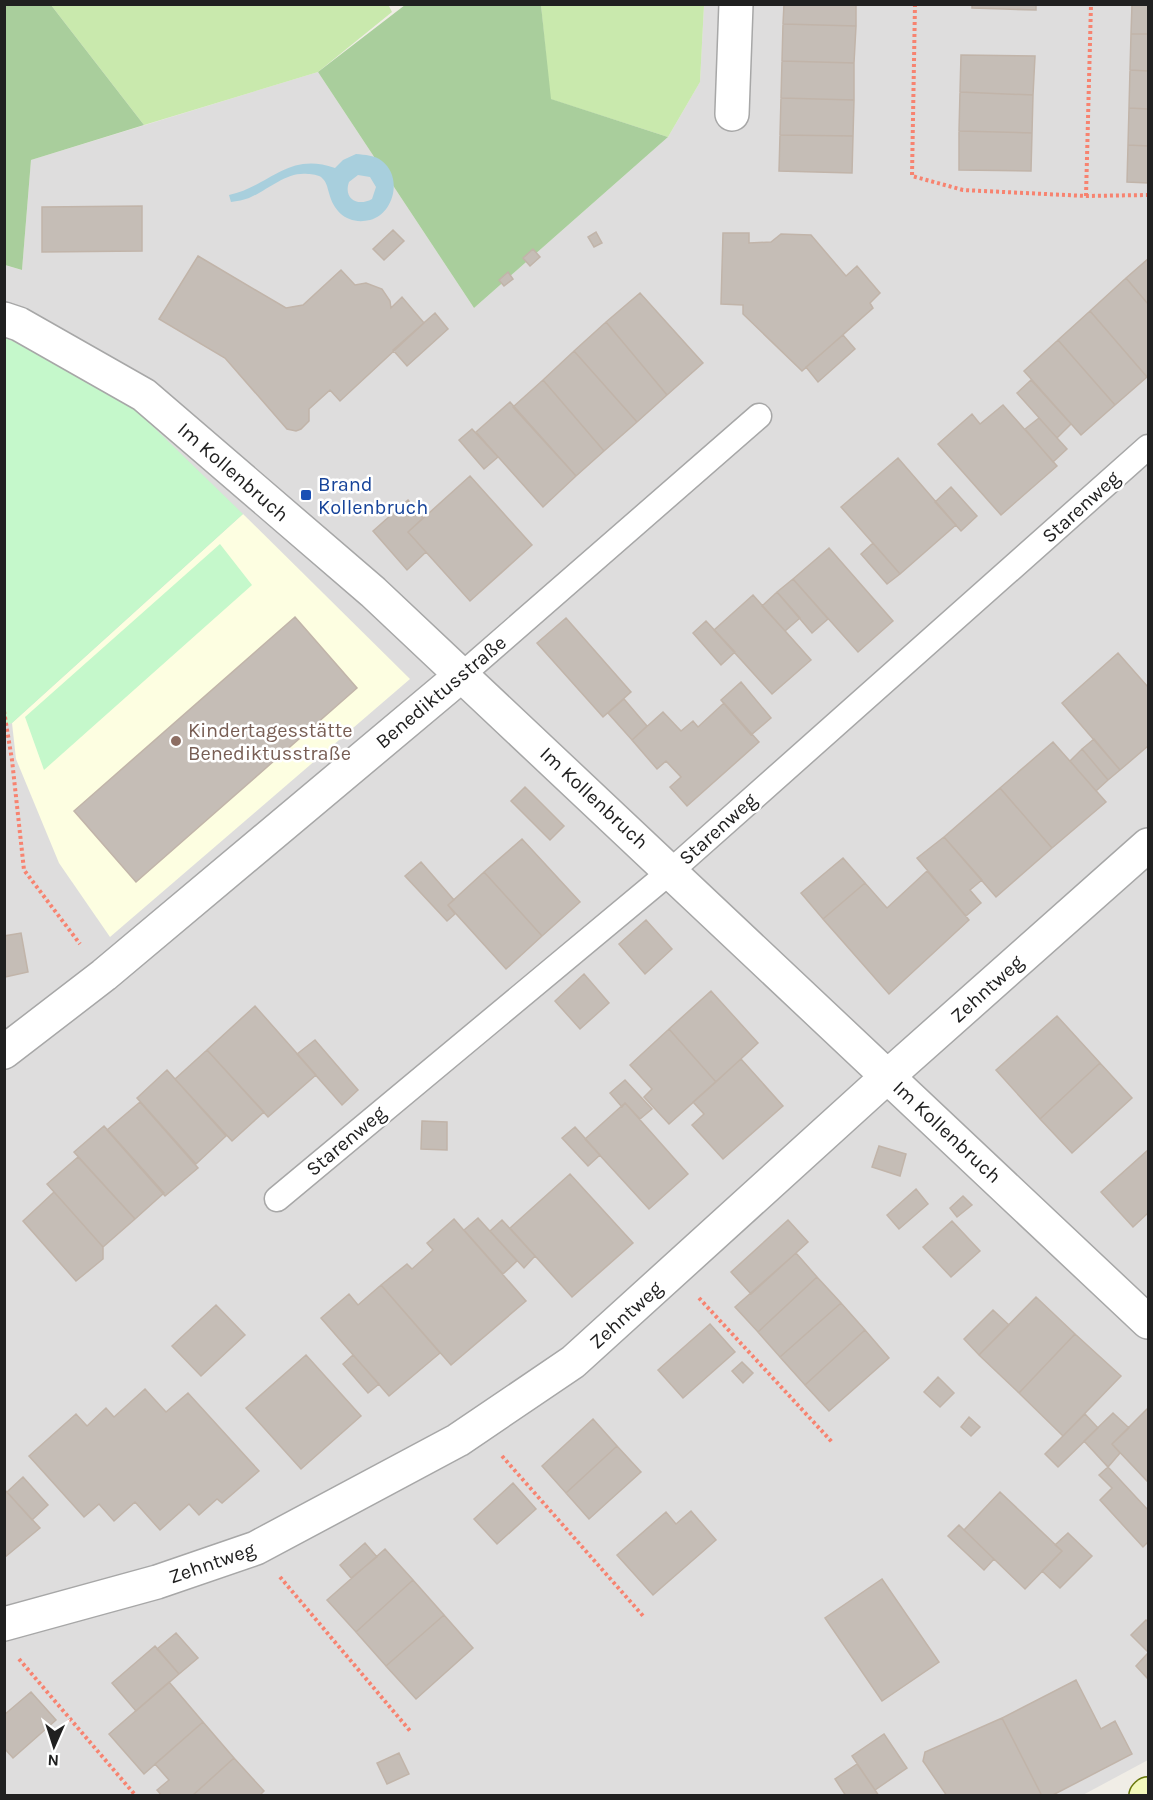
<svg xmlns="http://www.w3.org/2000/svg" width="1153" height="1800" font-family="Karla,sans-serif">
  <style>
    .residential { fill: #dedddd }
    .education { fill: #fdfee1 }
    .grass { fill: #c9e9ad }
    .forest { fill: #a9ce9c }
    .park { fill: #c5f8cb }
    .water { fill: #a8cfdd; fill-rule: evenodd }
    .building { fill: #c5bdb6; stroke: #c1b4a9; stroke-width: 1.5 }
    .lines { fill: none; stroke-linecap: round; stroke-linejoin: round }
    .lane-casing { stroke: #a7a7a7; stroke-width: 27 }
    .street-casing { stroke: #a7a7a7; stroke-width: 36 }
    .secondary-casing { stroke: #667607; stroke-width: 36 }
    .path { stroke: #f78370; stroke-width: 4; stroke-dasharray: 3 3; stroke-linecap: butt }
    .lane { stroke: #fff; stroke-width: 24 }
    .street { stroke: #fff; stroke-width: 33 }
    .secondary { stroke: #f3f8bc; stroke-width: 33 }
    .transit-dot { fill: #1a4fb4; stroke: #fff; stroke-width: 2 }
    .education-dot { fill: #8d6e63; stroke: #fff; stroke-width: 2 }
    .labels { text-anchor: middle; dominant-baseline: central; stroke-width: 5; stroke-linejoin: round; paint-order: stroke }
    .street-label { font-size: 20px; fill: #202020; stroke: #fff }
    .transit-label { font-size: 20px; fill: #164399; stroke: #fff; text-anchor: start }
    .education-label { font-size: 20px; fill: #785e54; stroke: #fff; text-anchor: start }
  </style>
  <rect width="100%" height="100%" fill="#f0ede6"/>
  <!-- residential -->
  <path class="residential" d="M704,5H1148V1760L1081,1796L5,1795L4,265L22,270L31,160L318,72L474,308L668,137L700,82Z"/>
  <!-- education -->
  <path class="education" d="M243,514L410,679L110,937L59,863L16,759L12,723Z"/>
  <!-- grass -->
  <path class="grass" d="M388,4L392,12L318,72L144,125L51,5Z
    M541,5H704L700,82L668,137L550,99Z"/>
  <!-- forest -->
  <path class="forest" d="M4,5H51L144,125L31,160L22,270L5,265Z
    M405,5H541L551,99L668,137L474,308L318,72Z"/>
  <!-- park -->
  <path class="park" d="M5,338L15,342L138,412L243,514L12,723L4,726Z
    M220,544L252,585L44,770L25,717Z"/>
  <!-- water -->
  <path class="water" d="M356,154C365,155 375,155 382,161C403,177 394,214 370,220C349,225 334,213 329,193C327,187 327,182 321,177C318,175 312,174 308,174C287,171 268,190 249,198C244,200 237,201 231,202L229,195C270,186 288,151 335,168L343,160ZM358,175L370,177L376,187L372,199C358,207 343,199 349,182Z"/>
  <!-- building -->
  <path class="building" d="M784,4H856V26L783,24Z
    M972,4H1036V10L972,8Z
    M1132,4H1148V34H1131Z
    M783,24L856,26L854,63L782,61Z
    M1131,34H1148V71L1130,70Z
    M961,55L1035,56L1033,95L960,92Z
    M782,61L854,63V100L781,98Z
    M1130,70L1148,71V109L1129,108Z
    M960,92L1033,95L1032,133L959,131Z
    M781,98L854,100L853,136L780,135Z
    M1129,108L1148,109V146L1128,145Z
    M959,131L1032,133L1031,171L959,170Z
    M780,135L853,136L852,173L779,171Z
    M1128,145L1148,146V183L1127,182Z
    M142,206V251L42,252V207Z
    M393,230L404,241L384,260L373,249Z
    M596,232L602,243L594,247L588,237Z
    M723,233H749V243L771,242L781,234L811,235L846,276L857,266L880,293L870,303L873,308L802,371L743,314V305L721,304Z
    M533,249L540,257L530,266L523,258Z
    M198,256L286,308L303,305L341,270L355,285L366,283L382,289L390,301L391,308L402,297L424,323L340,401L330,390L309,409V421L301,429L296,431L287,429L225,358L159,319Z
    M1148,259V304L1126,278Z
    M508,272L513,279L504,286L499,280Z
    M1126,278L1148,304V375L1147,377L1090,311Z
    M640,293L703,363L667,395L606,322Z
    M1090,311L1147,377L1115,405L1058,340Z
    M435,313L448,329L407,366L393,350Z
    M606,322L667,395L637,422L574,351Z
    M843,335L855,349L818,382L806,367Z
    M1058,340L1115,405L1081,435L1024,371Z
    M574,351L637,422L604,451L543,380Z
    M543,380L604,451L576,476L513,407Z
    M1031,380L1071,424L1057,438L1017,393Z
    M510,402L576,476L543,507L476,432Z
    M1003,405L1057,466L1001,515L938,444L972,414L980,424Z
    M1039,418L1067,449L1053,462L1025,429Z
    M472,429L498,457L484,469L459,440Z
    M898,458L956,525L900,574L841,507Z
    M470,476L532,545L470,601L408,532Z
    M951,487L977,516L961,531L935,502Z
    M408,500L423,518L408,532L426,552L407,570L373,531Z
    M873,543L900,574L887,584L861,554Z
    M829,548L893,621L858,652L793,579Z
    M793,579L828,619L812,633L777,592Z
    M777,592L800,618L785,631L762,606Z
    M753,595L811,660L772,694L714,630Z
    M295,617L357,688L136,882L74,811Z
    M566,618L631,692L603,717L537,643Z
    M706,621L735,652L721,665L693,633Z
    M1118,653L1148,687V746L1120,770L1062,703Z
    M741,682L771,718L751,735L721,700Z
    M624,699L647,726L632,740L608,713Z
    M724,703L759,742L687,806L670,787L681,777L666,761L657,769L632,740L663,712L681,731L693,721L698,727Z
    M1094,739L1120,770L1108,780L1082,749Z
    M1053,742L1106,802L1052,848L1000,788Z
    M1082,749L1108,780L1096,791L1070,761Z
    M525,787L564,826L550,840L511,801Z
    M1000,788L1052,848L996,897L944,837Z
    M944,837L982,880L970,890L981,903L966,916L917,858Z
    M522,839L580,902L542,936L484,872Z
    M843,858L865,883L823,919L801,893Z
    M421,862L454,900L448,905L455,914L447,921L405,876Z
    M927,871L969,920L889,994L823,919L865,883L887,908Z
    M484,872L542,936L506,969L448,905Z
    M646,920L672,949L645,974L619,944Z
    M21,933L28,972L5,977L4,936Z
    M584,974L609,1003L580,1029L555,1001Z
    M711,991L758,1043L716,1082L669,1029Z
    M255,1006L316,1075L268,1117L207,1050Z
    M1057,1016L1100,1063L1040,1119L996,1070Z
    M669,1029L716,1082L669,1124L644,1097L652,1089L630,1065Z
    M315,1040L358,1090L342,1105L297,1054Z
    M207,1050L264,1112L232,1141L175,1079Z
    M741,1059L783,1106L723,1159L692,1125L704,1114L693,1102Z
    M1100,1063L1132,1098L1072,1153L1040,1119Z
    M167,1070L226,1136L196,1164L137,1098Z
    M625,1080L652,1109L640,1119L625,1103L622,1107L610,1093Z
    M140,1102L198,1168L165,1196L107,1130Z
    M625,1103L688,1174L649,1209L585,1139Z
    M422,1121L447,1122V1150L421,1149Z
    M104,1126L164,1193L135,1219L74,1152Z
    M575,1127L600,1155L588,1166L562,1138Z
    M879,1146L906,1154L900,1176L872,1167Z
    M1148,1150V1213L1133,1227L1101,1192Z
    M78,1157L135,1219L103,1247L47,1184Z
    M570,1174L633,1243L572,1297L510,1228Z
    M916,1189L928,1204L899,1229L887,1215Z
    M54,1192L103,1247V1259L76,1281L23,1221Z
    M963,1196L972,1205L957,1217L950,1208Z
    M478,1218L517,1261L503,1274L464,1230Z
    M454,1219L526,1301L451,1365L381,1285L407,1264L412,1269L433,1250L427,1243Z
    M502,1220L535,1256L524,1268L490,1231Z
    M788,1220L808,1242L751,1294L731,1272Z
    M952,1221L980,1251L951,1277L923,1247Z
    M796,1253L817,1277L758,1332L735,1307Z
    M817,1277L841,1303L780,1357L758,1332Z
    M381,1285L440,1353L389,1396L321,1318L349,1294L358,1305Z
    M1036,1297L1075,1334L1019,1393L979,1355Z
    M841,1303L865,1330L805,1385L780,1357Z
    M216,1305L245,1335L201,1376L172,1346Z
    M993,1310L1009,1325L979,1355L964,1339Z
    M710,1324L735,1352L683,1398L658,1370Z
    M865,1330L889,1358L829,1411L805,1385Z
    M1075,1334L1121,1376L1063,1436L1019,1393Z
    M306,1355L361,1416L301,1469L246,1408Z
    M353,1355L379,1384L368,1393L343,1364Z
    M742,1362L753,1373L743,1383L732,1371Z
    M938,1377L954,1393L940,1407L924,1392Z
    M145,1389L166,1412L188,1393L259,1471L222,1503L217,1499L199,1515L189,1504L160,1530L135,1502L114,1521L99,1504L84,1517L29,1456L76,1414L87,1426L106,1408L114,1417Z
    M1148,1408V1482L1112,1444Z
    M1113,1413L1129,1428L1112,1444L1120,1453L1108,1467L1084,1441Z
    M1085,1414L1098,1428L1058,1467L1045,1454Z
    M969,1417L980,1427L971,1436L961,1427Z
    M593,1419L617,1446L566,1493L542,1466Z
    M617,1446L641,1472L589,1519L566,1493Z
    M1108,1467L1148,1510V1542L1143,1547L1100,1500L1112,1488L1099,1475Z
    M23,1477L48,1505L32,1520L7,1492Z
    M513,1483L536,1509L497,1544L474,1519Z
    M4,1489L40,1528L4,1558Z
    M1000,1492L1062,1551L1025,1589L964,1530Z
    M691,1511L716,1540L653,1595L617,1555L666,1512L676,1524Z
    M959,1525L994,1559L984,1570L948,1536Z
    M1068,1533L1092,1556L1060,1588L1042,1571L1062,1551L1055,1545Z
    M365,1543L377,1557L351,1578L340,1565Z
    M385,1549L413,1580L356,1632L327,1600Z
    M882,1579L939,1662L882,1701L825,1618Z
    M413,1580L444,1615L386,1666L356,1632Z
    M444,1615L473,1648L416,1699L386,1666Z
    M1146,1620L1148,1622V1652L1131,1635Z
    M176,1633L198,1658L179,1674L157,1649Z
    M155,1646L179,1674L136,1711L112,1683Z
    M1148,1653V1679L1136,1666Z
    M1076,1680L1101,1729L1115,1721L1132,1754L1051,1796H1042L1002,1718Z
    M169,1682L203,1722L144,1774L109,1734Z
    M31,1692L56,1720L13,1758L4,1748V1715Z
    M1002,1718L1042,1796H947L923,1761L925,1752Z
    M203,1722L234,1758L192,1796H162L157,1790L169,1780L155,1764Z
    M884,1734L907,1768L875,1790L852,1756Z
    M399,1753L409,1774L387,1784L377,1763Z
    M234,1758L264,1791L259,1796H192Z
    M857,1764L875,1790L879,1796H846L835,1779Z"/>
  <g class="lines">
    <!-- lane casing -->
    <g class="lane-casing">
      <path id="lane" d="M463,674L759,416
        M277,1199L671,871L1148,447"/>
    </g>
    <!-- street casing -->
    <g class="street-casing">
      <path id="street" d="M732,114L736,4
        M4,319L19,324L144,395L373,592L1148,1322
        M4,1052L104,975L463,674
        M4,1624L157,1582L256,1548L458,1440L573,1362L888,1076L1148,845"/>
    </g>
    <!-- secondary casing -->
    <g class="secondary-casing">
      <path id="secondary" d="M1146,1796L1148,1794"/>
    </g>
    <!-- path -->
    <path class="path" d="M915,4L912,176L963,190L1086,196L1148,195
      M1086,196L1091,4
      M4,711L12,760L24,870L80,944
      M699,1298L832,1442
      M502,1456L644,1617
      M280,1577L411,1732
      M19,1659L136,1796"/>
    <!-- lane -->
    <use href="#lane" class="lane"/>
    <!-- street -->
    <use href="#street" class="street"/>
    <!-- secondary -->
    <use href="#secondary" class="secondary"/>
  </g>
  <!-- markers -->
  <rect class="transit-dot" x="300" y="489" width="12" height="12" rx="3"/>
  <circle class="education-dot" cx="176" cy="741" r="6"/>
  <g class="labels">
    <!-- street labels -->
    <g class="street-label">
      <text transform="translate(233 472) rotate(41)">Im Kollenbruch</text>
      <text transform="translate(1081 507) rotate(-42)">Starenweg</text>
      <text transform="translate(441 692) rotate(-40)">Benediktusstraße</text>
      <text transform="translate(594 798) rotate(43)">Im Kollenbruch</text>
      <text transform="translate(718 829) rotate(-42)">Starenweg</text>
      <text transform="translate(987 989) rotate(-42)">Zehntweg</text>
      <text transform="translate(947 1132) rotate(43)">Im Kollenbruch</text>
      <text transform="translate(346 1141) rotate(-40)">Starenweg</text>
      <text transform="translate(626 1315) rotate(-42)">Zehntweg</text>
      <text transform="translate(212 1563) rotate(-19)">Zehntweg</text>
    </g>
    <!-- transit labels -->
    <g class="transit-label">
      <text x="318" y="484">Brand<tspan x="318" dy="23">Kollenbruch</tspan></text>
    </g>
    <!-- education labels -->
    <g class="education-label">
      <text x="188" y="730">Kindertagesstätte<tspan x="188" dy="23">Benediktusstraße</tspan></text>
    </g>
  </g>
  <!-- border -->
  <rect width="1153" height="1800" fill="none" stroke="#202020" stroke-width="12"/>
  <!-- north arrow -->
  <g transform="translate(54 1746) rotate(183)" stroke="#ffffff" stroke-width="4.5" paint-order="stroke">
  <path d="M0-4.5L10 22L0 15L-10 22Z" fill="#202020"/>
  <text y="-9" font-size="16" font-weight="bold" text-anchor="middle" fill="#202020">N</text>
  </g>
</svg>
